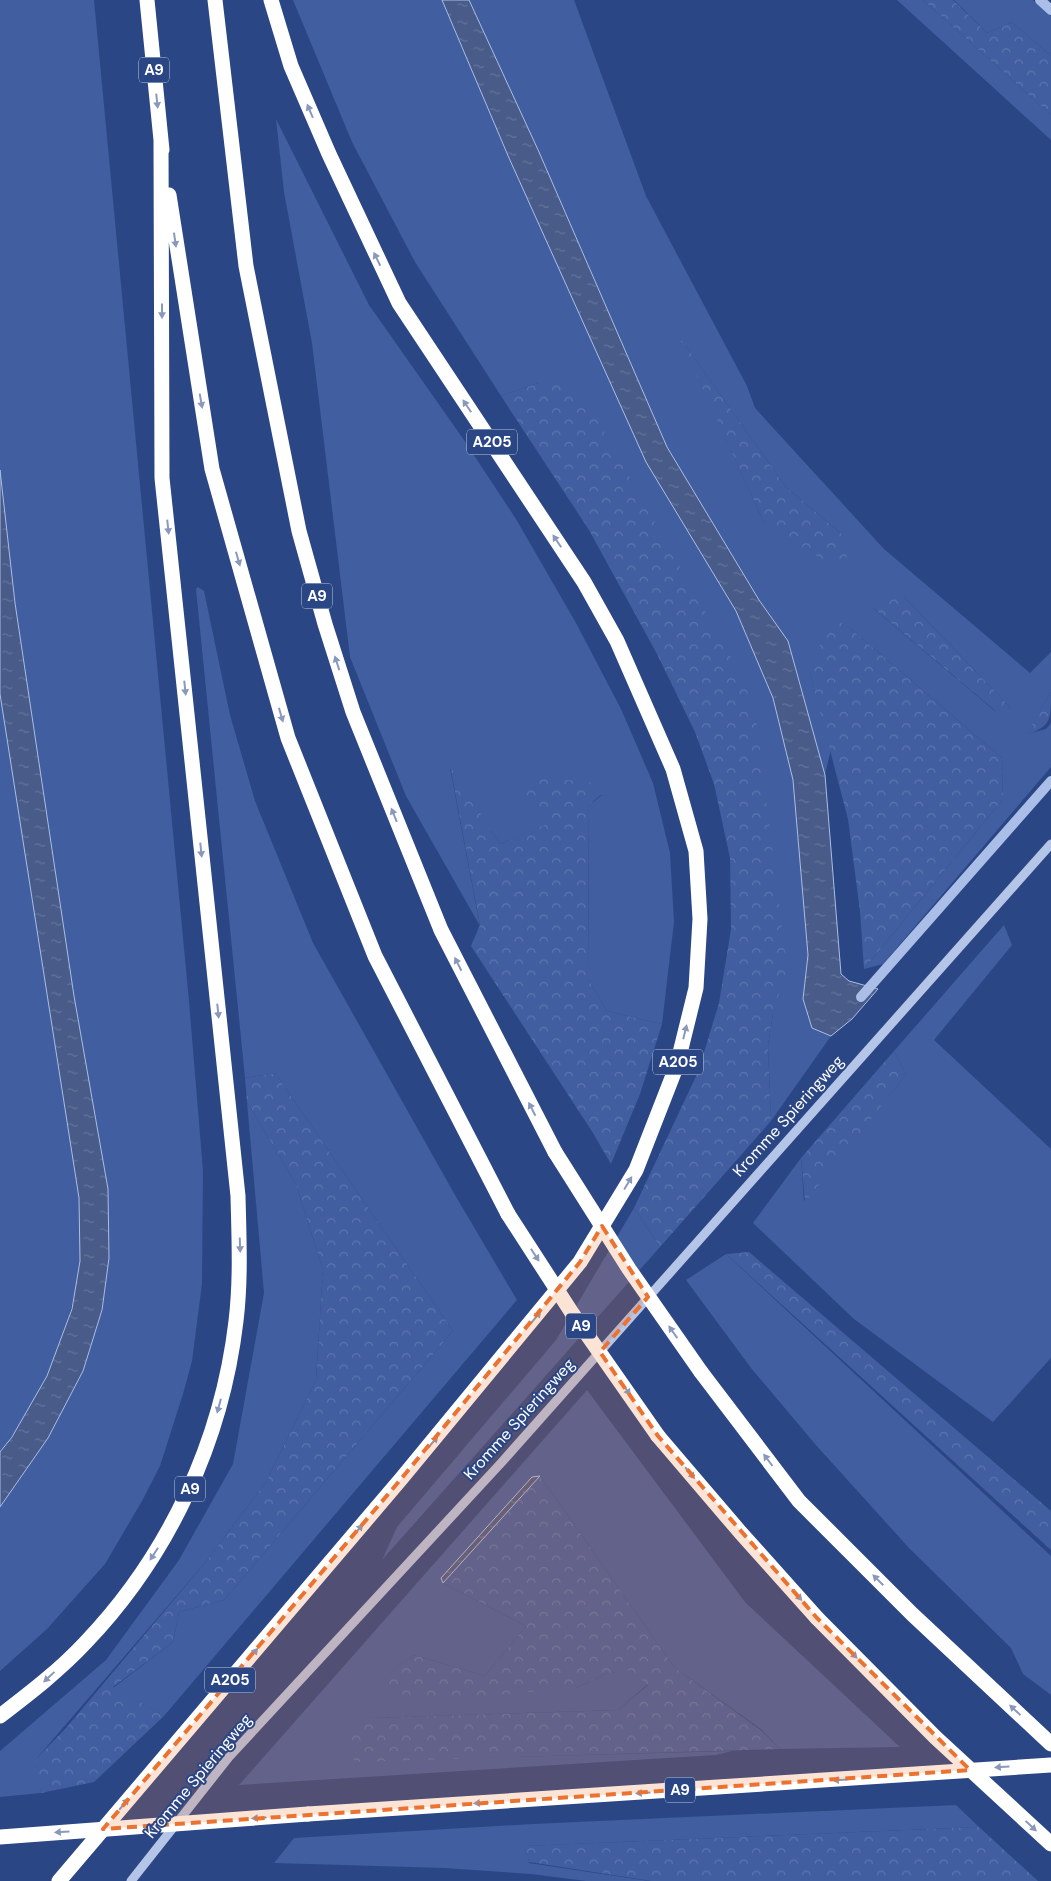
<svg xmlns="http://www.w3.org/2000/svg" width="1051" height="1881" font-family="'DM Sans',sans-serif">
  <style>
    .green { fill: #405ea0; fill-rule: evenodd }
    .forest { fill: url(#forest-crowns) }
    .water { fill: url(#water-ripples); stroke: #aabee7 }
    .lines { fill: none; stroke-linecap: round; stroke-linejoin: round }
    .stream { stroke: #aabee7; stroke-width: 10 }
    .tertiary { stroke: #b5c5e7; stroke-width: 9 }
    .motorway { stroke: #fff; stroke-width: 15 }
    .motorway-bridge { stroke: #fff; stroke-width: 15 }
    .oneway { fill: #8a99bb }
    .marked { fill: #eb7230; fill-opacity: 0.2; stroke: #eb7230; stroke-width: 4; stroke-dasharray: 10 6; stroke-linejoin: round }
    .labels { text-anchor: middle; dominant-baseline: central; stroke-width: 4; stroke-linejoin: round; paint-order: stroke }
    .shield { fill: #2b4684; stroke: #bfc8da; stroke-width: 1 }
    .shield-label { font-size: 15px; font-weight: bold; fill: #fff }
    .street-label { font-size: 16px; fill: #fff; stroke: #2b4684 }
  </style>
  <defs>
    <pattern id="forest-crowns" width="20" height="18" patternUnits="userSpaceOnUse" patternTransform="scale(1.25)"><rect width="20" height="18" fill="#405ea0"/><path d="M2 6a3 3 0 1 1 6 0M12 15a3 3 0 1 1 6 0" fill="none" stroke="#5d76ae"/></pattern>
    <pattern id="water-ripples" width="26" height="14" patternUnits="userSpaceOnUse" patternTransform="scale(1.25)"><rect width="26" height="14" fill="#495c89"/><path d="M2 4q2-2 4 0t4 0M15 11q2-2 4 0t4 0" fill="none" stroke="#64749b"/></pattern>
  </defs>
  <rect width="100%" height="100%" fill="#2b4684"/>
  <!-- green -->
  <path class="green" d="M0,0H94L189,1001L203,1171L202,1284L192,1361L183,1394L160,1466L142,1501L105,1564L47,1629L0,1671V1507L48,1438L83,1371L102,1310L109,1258L108,1189L74,996L15,603L0,470Z
    M293,0H442L509,158L736,611L773,698L793,780L808,955L803,999L812,1028L831,1036L771,1121L768,1046L773,1013L756,716L538,383L501,396L415,262L352,142Z
    M469,0H574L646,196L747,386L755,408L884,549L1030,673L1051,652V692L1027,734L1046,729L1051,723V767L883,964L864,969L1003,799L1002,758L851,629L834,620L810,674L831,749L825,775L788,641L759,600L667,447L539,152ZM680,338L786,487L843,535L765,525ZM904,597L1011,708L995,711L873,608Z
    M897,0H923L1051,115V140Z
    M954,0H1033L1051,16V56L1012,22L987,33Z
    M276,119L369,305L464,440L516,519L576,623L621,709L653,783L670,853L674,922L662,1024L607,1011L589,980L588,806L603,794L550,823L500,844L450,768L480,926L406,796L350,657L312,343L284,192Z
    M198,587L204,591L230,715L255,801L313,943L455,1195L517,1300L164,1716L113,1688L173,1642L179,1612L224,1600L453,1331L275,1073L245,1078L196,589Z
    M0,694L79,1198C80,1219 83,1242 80,1263C71,1330 43,1399 0,1452Z
    M1004,925L1012,945L934,1040L1051,1149V1358L993,1422L854,1319L753,1223L801,1158L804,1201L906,1075L894,1051Z
    M247,1102L296,1184L323,1270L316,1380L266,1482L204,1564L37,1758L41,1793L0,1797V1751L106,1660L179,1560L233,1464L264,1293Z
    M634,1208L660,1247L382,1560L397,1527L556,1340Z
    M726,1254L1051,1556V1695L1023,1674L1011,1648L909,1548L815,1444L751,1368L686,1280Z
    M587,1390L745,1602L900,1747L780,1749L762,1730L674,1667L540,1476L443,1583L526,1626L485,1676L414,1655L380,1681L576,1688L605,1674L630,1669L648,1684L618,1710L372,1718L354,1761L732,1751L716,1755L239,1785Z
    M956,1805L979,1827L526,1846L529,1863L649,1881H586L531,1874L445,1868L274,1863L294,1838L533,1824Z"/>
  <!-- forest -->
  <path class="forest" d="M923,0H953L987,33L1012,22L1051,56V115Z
    M678,335L786,487L843,535L850,576L765,525Z
    M538,383H563L596,417L742,677L756,716L787,969L773,1013L768,1046L771,1121L660,1247L634,1208L698,1072L719,1003L731,929L730,858L714,784L695,732L657,654L589,530L501,396Z
    M903,596L1011,708L998,713L872,607Z
    M834,619L851,629L1002,758L1003,799L864,969L860,911L848,819L810,674L826,627Z
    M1051,692C1051,721 1051,726 1026,735Z
    M450,766L500,844L549,823L518,796L542,779L588,781L603,793L588,806L589,980L607,1011L662,1024L640,1094L611,1164L593,1133L471,946L480,925Z
    M894,1051L906,1075L805,1202L801,1158Z
    M275,1073L453,1331L224,1600L179,1612L173,1642L113,1687L164,1716L94,1782L41,1793L35,1760L66,1728L204,1564L266,1482L316,1380L323,1270L296,1184L247,1102L245,1078Z
    M749,1252L1051,1511V1550L726,1254Z
    M540,1476L674,1667L762,1731L780,1749L354,1762L350,1739L372,1718L618,1710L648,1685L630,1670L605,1674L576,1688L416,1702L379,1681L414,1655L485,1676L526,1626L443,1583Z
    M979,1827L1038,1881H651L529,1862L525,1846Z"/>
  <!-- water -->
  <path class="water" d="M442,0H469L539,152L667,447L759,600L788,641L825,775L841,974L849,981L878,989L852,1019L831,1036L812,1028L803,999L808,955L793,780L773,698L736,611L646,462L509,158Z
    M0,470L15,603L74,996L108,1189L109,1258L102,1310L83,1371L48,1438L0,1507V1452L12,1437L47,1376L72,1309L80,1261L79,1198L0,694Z
    M540,1476L443,1583L441,1578L532,1477Z"/>
  <g class="lines">
    <!-- stream -->
    <path class="stream" d="M1040,0L1051,10
      M861,997L1051,781"/>
    <!-- tertiary -->
    <path class="tertiary" d="M131,1881L229,1757L501,1463L1051,844"/>
    <!-- motorway -->
    <path class="motorway" d="M147,0L162,150
      M215,0L246,266L299,531L325,624L353,712L441,930L555,1152
      M169,195L212,469L288,738L375,956L508,1214
      M701,1372L799,1501L912,1614L1051,1744
      M658,1436L740,1532L817,1618
      M0,1716C30,1693 60,1670 86,1642C169,1555 222,1441 236,1321C241,1280 239,1238 238,1196L162,478L161,140
      M308,1814L1051,1765
      M59,1881L401,1479L580,1262L636,1170L677,1065L696,988L700,919L696,851L673,769L617,641L584,582L399,303L329,154L291,66L271,0"/>
    <!-- motorway-bridge -->
    <path class="motorway-bridge" d="M555,1152L629,1269L701,1372
      M508,1214L572,1313L658,1436
      M817,1618L935,1737L1051,1844
      M0,1837L308,1814"/>
  </g>
  <!-- one-way arrows -->
  <defs><path id="oneway-solid" d="M-6-.8H1V-3.2L6.5 0L1 3.2V.8H-6Z" transform="scale(1.25)"/></defs>
  <g class="oneway">
    <use href="#oneway-solid" transform="translate(157 101) rotate(84)"/>
    <use href="#oneway-solid" transform="translate(310 111) rotate(-113)"/>
    <use href="#oneway-solid" transform="translate(175 240) rotate(82)"/>
    <use href="#oneway-solid" transform="translate(377 259) rotate(-116)"/>
    <use href="#oneway-solid" transform="translate(162 311) rotate(90)"/>
    <use href="#oneway-solid" transform="translate(201 401) rotate(80)"/>
    <use href="#oneway-solid" transform="translate(467 406) rotate(-124)"/>
    <use href="#oneway-solid" transform="translate(168 527) rotate(84)"/>
    <use href="#oneway-solid" transform="translate(557 541) rotate(-124)"/>
    <use href="#oneway-solid" transform="translate(238 559) rotate(74)"/>
    <use href="#oneway-solid" transform="translate(337 663) rotate(-108)"/>
    <use href="#oneway-solid" transform="translate(185 688) rotate(84)"/>
    <use href="#oneway-solid" transform="translate(281 715) rotate(74)"/>
    <use href="#oneway-solid" transform="translate(394 815) rotate(-112)"/>
    <use href="#oneway-solid" transform="translate(201 850) rotate(84)"/>
    <use href="#oneway-solid" transform="translate(458 964) rotate(-117)"/>
    <use href="#oneway-solid" transform="translate(218 1011) rotate(84)"/>
    <use href="#oneway-solid" transform="translate(685 1032) rotate(-76)"/>
    <use href="#oneway-solid" transform="translate(532 1109) rotate(-117)"/>
    <use href="#oneway-solid" transform="translate(628 1183) rotate(-59)"/>
    <use href="#oneway-solid" transform="translate(240 1245) rotate(88)"/>
    <use href="#oneway-solid" transform="translate(535 1255) rotate(57)"/>
    <use href="#oneway-solid" transform="translate(536 1317) rotate(-51)"/>
    <use href="#oneway-solid" transform="translate(673 1332) rotate(-125)"/>
    <use href="#oneway-solid" transform="translate(626 1389) rotate(55)"/>
    <use href="#oneway-solid" transform="translate(219 1406) rotate(105)"/>
    <use href="#oneway-solid" transform="translate(433 1442) rotate(-50)"/>
    <use href="#oneway-solid" transform="translate(768 1460) rotate(-127)"/>
    <use href="#oneway-solid" transform="translate(690 1473) rotate(50)"/>
    <use href="#oneway-solid" transform="translate(358 1530) rotate(-50)"/>
    <use href="#oneway-solid" transform="translate(154 1554) rotate(123)"/>
    <use href="#oneway-solid" transform="translate(878 1580) rotate(-135)"/>
    <use href="#oneway-solid" transform="translate(797 1595) rotate(48)"/>
    <use href="#oneway-solid" transform="translate(852 1653) rotate(45)"/>
    <use href="#oneway-solid" transform="translate(253 1654) rotate(-50)"/>
    <use href="#oneway-solid" transform="translate(49 1677) rotate(137)"/>
    <use href="#oneway-solid" transform="translate(1015 1710) rotate(-137)"/>
    <use href="#oneway-solid" transform="translate(1002 1767) rotate(176)"/>
    <use href="#oneway-solid" transform="translate(840 1780) rotate(176)"/>
    <use href="#oneway-solid" transform="translate(643 1793) rotate(176)"/>
    <use href="#oneway-solid" transform="translate(481 1803) rotate(176)"/>
    <use href="#oneway-solid" transform="translate(124 1804) rotate(-50)"/>
    <use href="#oneway-solid" transform="translate(259 1818) rotate(176)"/>
    <use href="#oneway-solid" transform="translate(1031 1826) rotate(43)"/>
    <use href="#oneway-solid" transform="translate(62 1832) rotate(176)"/>
  </g>
  <!-- marked area -->
  <path class="marked" d="M602,1226L648,1297L600,1352L658,1436L817,1618L970,1770L103,1829L401,1479L580,1262Z"/>
  <g class="labels">
    <!-- shield labels -->
    <g class="shield">
      <rect x="139" y="57.5" width="30" height="25" rx="4"/>
      <rect x="467" y="429.5" width="50" height="25" rx="4"/>
      <rect x="302" y="583.5" width="30" height="25" rx="4"/>
      <rect x="653" y="1049.5" width="50" height="25" rx="4"/>
      <rect x="566" y="1313.5" width="30" height="25" rx="4"/>
      <rect x="175" y="1476.5" width="30" height="25" rx="4"/>
      <rect x="205" y="1667.5" width="50" height="25" rx="4"/>
      <rect x="665" y="1777.5" width="30" height="25" rx="4"/>
    </g>
    <g class="shield-label">
      <text x="154" y="70">A9</text>
      <text x="492" y="442">A205</text>
      <text x="317" y="596">A9</text>
      <text x="678" y="1062">A205</text>
      <text x="581" y="1326">A9</text>
      <text x="190" y="1489">A9</text>
      <text x="230" y="1680">A205</text>
      <text x="680" y="1790">A9</text>
    </g>
    <!-- street labels -->
    <g class="street-label">
      <text transform="translate(788 1116) rotate(-48)">Kromme Spieringweg</text>
      <text transform="translate(519 1419) rotate(-48)">Kromme Spieringweg</text>
      <text transform="translate(198 1776) rotate(-50)">Kromme Spieringweg</text>
    </g>
  </g>
</svg>
